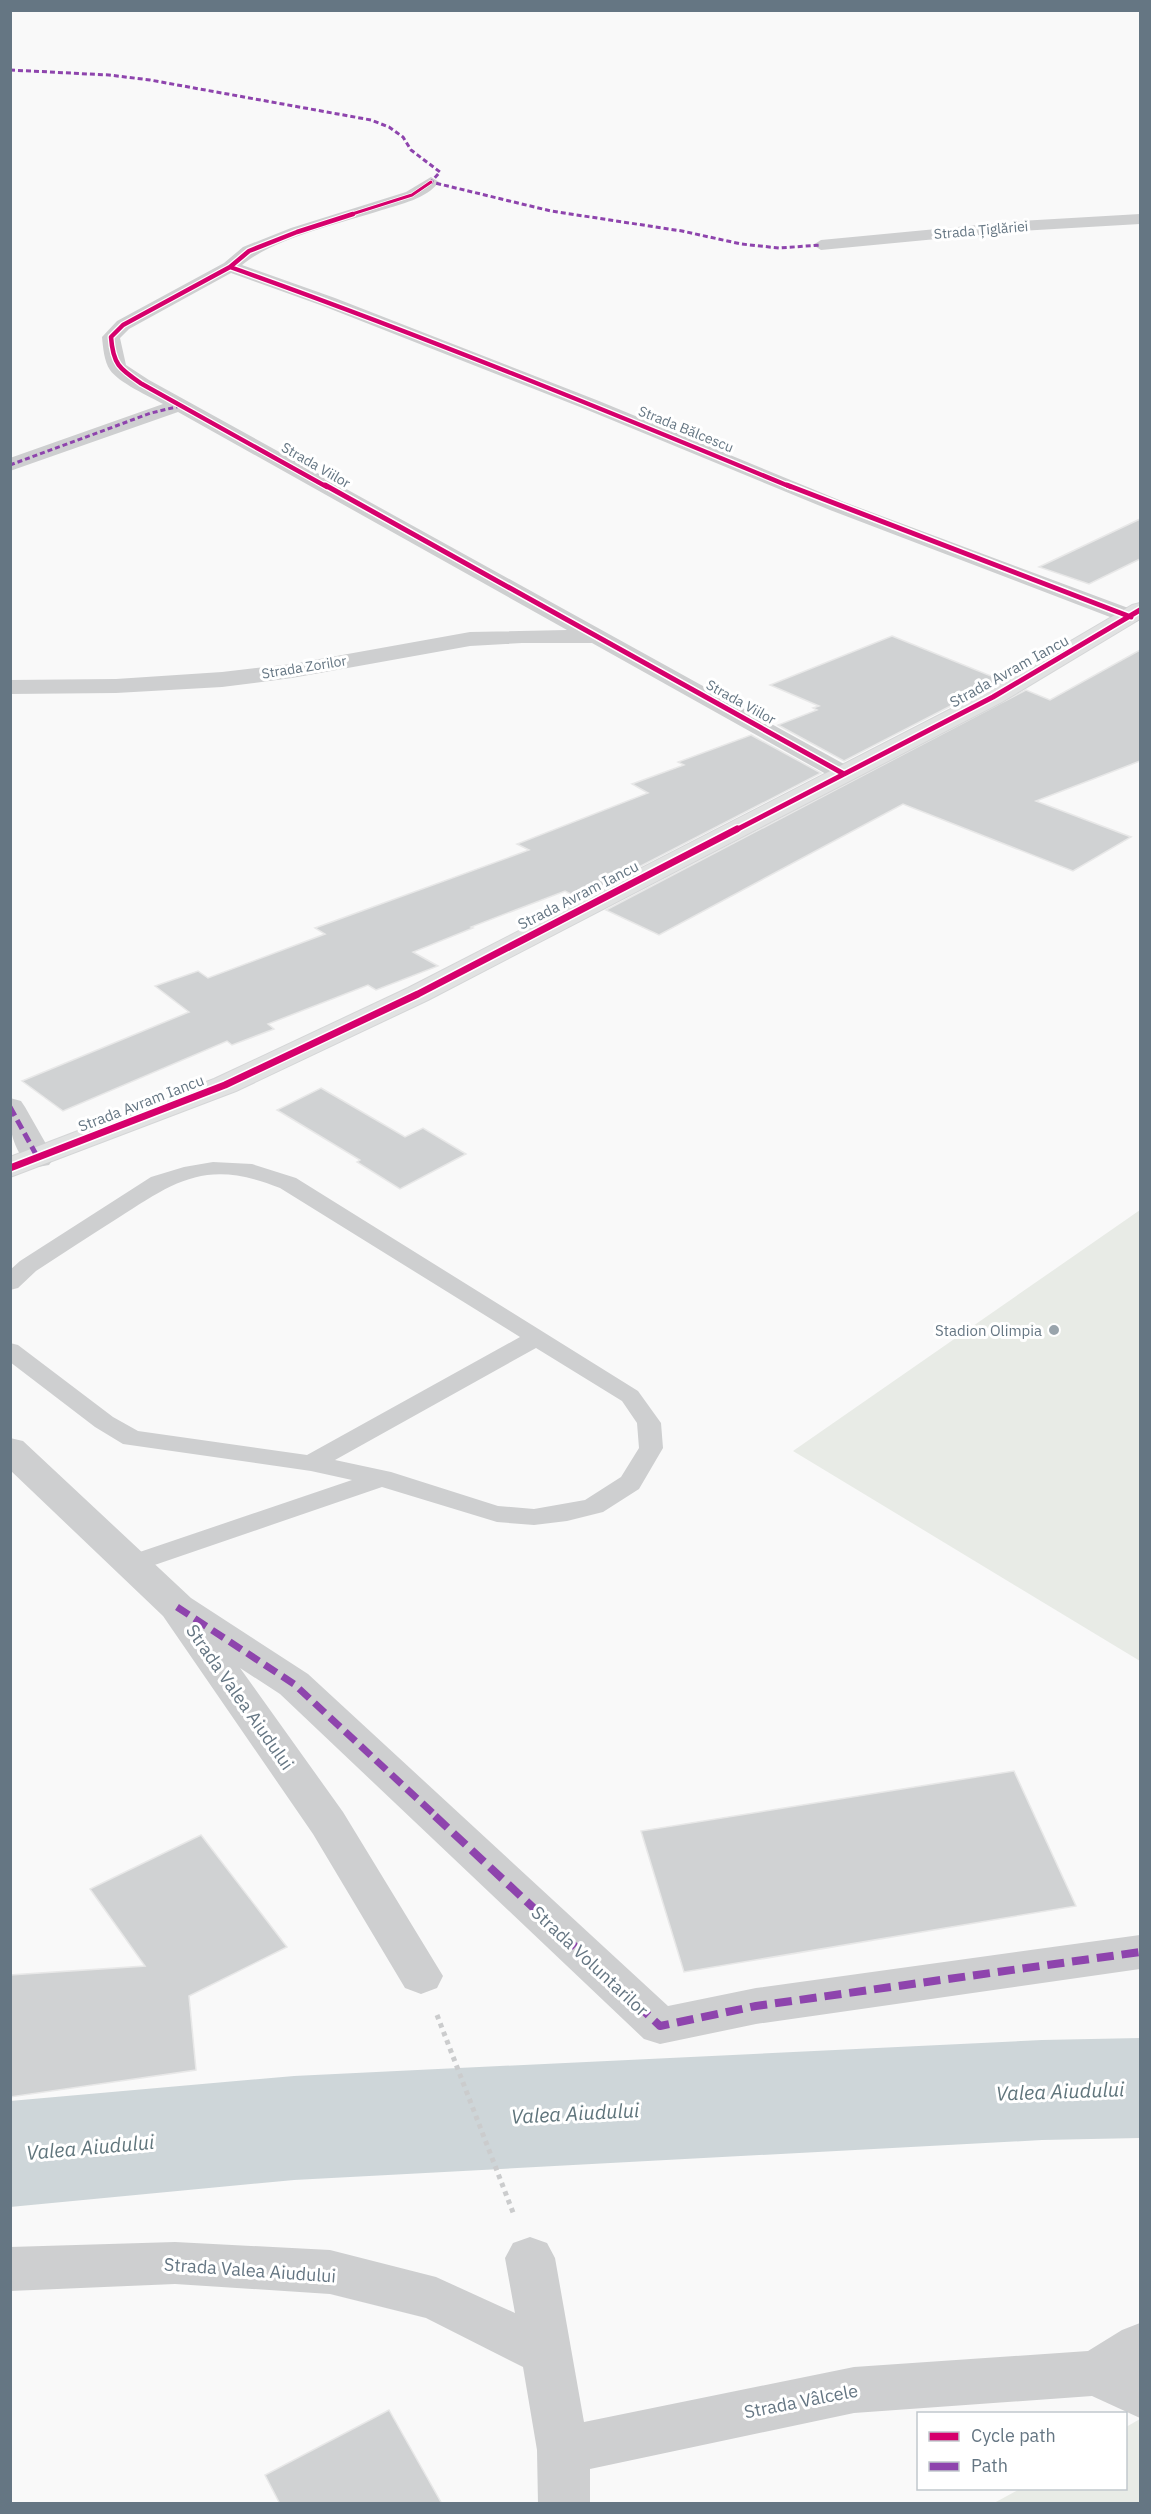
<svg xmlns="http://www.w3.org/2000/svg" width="1151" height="2514" font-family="'IBM Plex Sans',sans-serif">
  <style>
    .green { fill: #e8ebe6 }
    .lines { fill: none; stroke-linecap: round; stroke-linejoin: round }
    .river { fill: #ced6d9; fill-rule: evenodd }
    .building { fill: #d0d2d3; stroke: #e8e8e8; stroke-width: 1.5 }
    .secondary-casing { stroke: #d5d6d7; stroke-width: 2 }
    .path { stroke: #cbcccd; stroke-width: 5; stroke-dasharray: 4.5 4.5; stroke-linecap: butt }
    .lane { fill: #cecfd0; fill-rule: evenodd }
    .street { fill: #cecfd0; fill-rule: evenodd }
    .secondary { fill: #e1e2e2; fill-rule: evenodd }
    .quiet-far3 { stroke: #8e44ad; stroke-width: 3; stroke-dasharray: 5 3; stroke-linecap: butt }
    .quiet-far2 { stroke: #8e44ad; stroke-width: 5; stroke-dasharray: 10 5; stroke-linecap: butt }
    .quiet-far1 { stroke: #8e44ad; stroke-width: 7; stroke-dasharray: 14 7; stroke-linecap: butt }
    .quiet { stroke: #8e44ad; stroke-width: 8; stroke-dasharray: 17 8; stroke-linecap: butt }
    .cycleway-far3-casing { stroke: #fff; stroke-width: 4.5 }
    .cycleway-far2-casing { stroke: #fff; stroke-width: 7 }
    .cycleway-far1-casing { stroke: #fff; stroke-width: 8 }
    .cycleway-casing { stroke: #fff; stroke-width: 10 }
    .cycleway-far3 { stroke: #d6006c; stroke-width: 3 }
    .cycleway-far2 { stroke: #d6006c; stroke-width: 4.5 }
    .cycleway-far1 { stroke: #d6006c; stroke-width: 5 }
    .cycleway { stroke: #d6006c; stroke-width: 7 }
    .poi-dot { fill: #99a4ac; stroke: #fff; stroke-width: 2 }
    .labels { text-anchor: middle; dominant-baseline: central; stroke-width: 6; stroke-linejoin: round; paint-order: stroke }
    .far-street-label { font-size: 14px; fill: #657683; stroke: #fff }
    .street-label { font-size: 15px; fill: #657683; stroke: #fff }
    .poi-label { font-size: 15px; fill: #657683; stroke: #fff; text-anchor: end }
    .near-street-label { font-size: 18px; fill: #657683; stroke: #fff }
    .near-water-label { font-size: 20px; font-style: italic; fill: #60757c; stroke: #fff }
  </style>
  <rect width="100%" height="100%" fill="#f9f9f9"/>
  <!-- green -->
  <path class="green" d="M1140,1210V1661L793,1451Z
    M1140,2419V2503H994L1020,2489L1126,2488V2427Z"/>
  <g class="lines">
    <!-- river -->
    <path class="river" d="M1140,2038V2138L1042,2140L294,2180L10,2207V2101L294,2076L1042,2040Z"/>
  </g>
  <!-- building -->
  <path class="building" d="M1140,519V559L1089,584L1039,567Z
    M892,636L1001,680L844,761L778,725L817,710L813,708L819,706L770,685Z
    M1140,650V761L1036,801L1131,837L1073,871L903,804L659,935L606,910L1026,690L1050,700Z
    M751,735L821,773L579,898L565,891L471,927L473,928L413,952L438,966L376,990L368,985L268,1024L274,1029L232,1045L227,1041L63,1111L22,1081L189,1012L155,986L198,971L208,978L325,934L315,928L529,850L517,844L648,793L632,784L684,765L678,762Z
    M321,1088L405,1137L423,1128L466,1154L400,1189L357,1162L360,1160L277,1110Z
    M1014,1771L1076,1906L684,1972L641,1831Z
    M201,1835L287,1947L189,1996L196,2070L10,2097V1975L145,1966L90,1889Z
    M389,2410L442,2504H280L265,2475Z"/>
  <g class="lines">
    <!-- secondary casing -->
    <g class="secondary-casing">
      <path id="secondary" d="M1140,603V619L1002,702L428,1000L236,1091L10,1177V1157L214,1079L408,988L984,692L1132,605Z"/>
    </g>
    <!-- path -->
    <path class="path" d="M437,2015L514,2215"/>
    <!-- lane -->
    <path class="lane" d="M213,1162L252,1164L296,1178L638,1391L661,1423L663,1448L639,1489L603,1512L567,1521L534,1525L497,1522L382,1487L140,1570L131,1573L122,1570L118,1564L122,1558L352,1480L311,1471L123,1444L95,1427L10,1362V1343L18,1345L113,1417L138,1431L307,1455L520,1337L280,1188C208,1159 178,1179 118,1218C90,1236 63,1253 36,1271L18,1288L10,1290V1270L20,1261L151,1177L184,1167ZM536,1348L622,1401L637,1423L639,1448L621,1477L585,1500L534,1509L498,1506L391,1472L335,1460Z"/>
    <!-- street -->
    <path class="street" d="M431,177L439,182C426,199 401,204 382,210C341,223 275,238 242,265L335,298L599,401L844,502L1139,612L1140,620L1131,624L1123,622L830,510L585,409L323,306L231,273L129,329L120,338L126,365L149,380L853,769L857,774L853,779L844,782L835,779L592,643H522L470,646L292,678L222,687L116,693L10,694V680L116,679L222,672L292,664L470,632L567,630L178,412L10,471V458L163,404C149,396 119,383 110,370C104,361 103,347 102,337L117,321L224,263L243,247L291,228L406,192Z
      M1140,214V224L1020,231L821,250L813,245L821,240L1020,221Z
      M10,1098L21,1101L25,1107L54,1158L49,1165L38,1167L27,1165C9,1139 10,1128 10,1098Z
      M10,1438L23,1441L191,1598L308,1674L668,2006L756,1988L1140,1935V1969L756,2024L660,2044L644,2039L280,1694L240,1668L343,1812L443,1976L437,1988L421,1994L405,1988L313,1834L163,1616L10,1470Z
      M530,2237L547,2243L555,2258L584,2422L854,2367L1088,2351L1122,2330L1140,2323V2418L1092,2396L854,2413L590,2469V2504H538L537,2450L523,2367L426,2318L330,2294L175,2284L10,2291V2247L175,2242L330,2250L436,2277L515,2313L505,2258L513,2243Z"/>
    <!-- secondary -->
    <use href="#secondary" class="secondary"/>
    <!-- quiet-far3 -->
    <path class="quiet-far3" d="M10,70L109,75L150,80L371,120L389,127L403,137L411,150L440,172L431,182L551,211L682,231L741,244L779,248L821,245
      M10,465L151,413L180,406"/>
    <!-- quiet-far2 -->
    <path class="quiet-far2" d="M10,1107L38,1158"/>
    <!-- quiet-far1 -->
    <path class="quiet-far1" d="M177,1607L294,1684L437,1817"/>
    <!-- quiet -->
    <path class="quiet" d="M435,1816L660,2026L756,2006L1140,1952"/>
    <!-- cycleway-far3 casing -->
    <g class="cycleway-far3-casing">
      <path id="cycleway-far3" d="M349,215L412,195L431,182"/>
    </g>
    <!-- cycleway-far2 casing -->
    <g class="cycleway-far2-casing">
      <path id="cycleway-far2" d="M230,267C419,334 605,410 791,487
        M327,487L142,384C120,369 113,365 111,337L123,325L230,267L249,251L297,232L353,214"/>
    </g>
    <!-- cycleway-far1 casing -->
    <g class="cycleway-far1-casing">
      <path id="cycleway-far1" d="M325,485L844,774
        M787,485L1131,617
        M734,831L993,697L1140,610"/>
    </g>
    <!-- cycleway casing -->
    <g class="cycleway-casing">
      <path id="cycleway" d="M10,1168L225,1085L418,994L737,829"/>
    </g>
    <!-- cycleway-far3 -->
    <use href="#cycleway-far3" class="cycleway-far3"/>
    <!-- cycleway-far2 -->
    <use href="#cycleway-far2" class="cycleway-far2"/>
    <!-- cycleway-far1 -->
    <use href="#cycleway-far1" class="cycleway-far1"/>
    <!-- cycleway -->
    <use href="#cycleway" class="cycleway"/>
  </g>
  <!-- markers -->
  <circle class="poi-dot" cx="1054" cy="1330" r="6"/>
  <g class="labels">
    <!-- far-street labels -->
    <g class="far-street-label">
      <text transform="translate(981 230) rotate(-5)">Strada Țiglăriei</text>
      <text transform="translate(686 429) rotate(22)">Strada Bălcescu</text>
      <text transform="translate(316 465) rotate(30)">Strada Viilor</text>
      <text transform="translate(304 667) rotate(-9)">Strada Zorilor</text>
      <text transform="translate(741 702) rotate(29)">Strada Viilor</text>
    </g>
    <!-- street labels -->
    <g class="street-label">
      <text transform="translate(1009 671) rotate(-29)">Strada Avram Iancu</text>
      <text transform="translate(578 895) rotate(-27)">Strada Avram Iancu</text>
      <text transform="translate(141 1103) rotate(-21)">Strada Avram Iancu</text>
    </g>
    <!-- poi labels -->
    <g class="poi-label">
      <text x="1042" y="1330">Stadion Olimpia</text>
    </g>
    <!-- near-street labels -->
    <g class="near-street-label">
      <text transform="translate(240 1697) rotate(55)">Strada Valea Aiudului</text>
      <text transform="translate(590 1961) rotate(43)">Strada Voluntarilor</text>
      <text transform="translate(250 2270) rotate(4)">Strada Valea Aiudului</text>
      <text transform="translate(801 2401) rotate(-11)">Strada Vâlcele</text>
    </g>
    <!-- near-water labels -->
    <g class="near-water-label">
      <text transform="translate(1060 2091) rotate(-2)">Valea Aiudului</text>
      <text transform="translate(575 2113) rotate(-3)">Valea Aiudului</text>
      <text transform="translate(90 2147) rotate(-5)">Valea Aiudului</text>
    </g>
  </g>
  <!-- border -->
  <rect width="1151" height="2514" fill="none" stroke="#657683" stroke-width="24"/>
  <!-- legend -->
  <rect x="917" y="2412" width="210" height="78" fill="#ffffff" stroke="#c1c8cd" stroke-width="1.5"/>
  <rect x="929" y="2432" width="30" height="9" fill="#d6006c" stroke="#c1c8cd" stroke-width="1.5"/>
  <text x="971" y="2442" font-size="18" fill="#657683">Cycle path</text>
  <rect x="929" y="2462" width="30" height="9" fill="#8e44ad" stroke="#c1c8cd" stroke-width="1.5"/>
  <text x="971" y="2472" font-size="18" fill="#657683">Path</text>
</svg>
